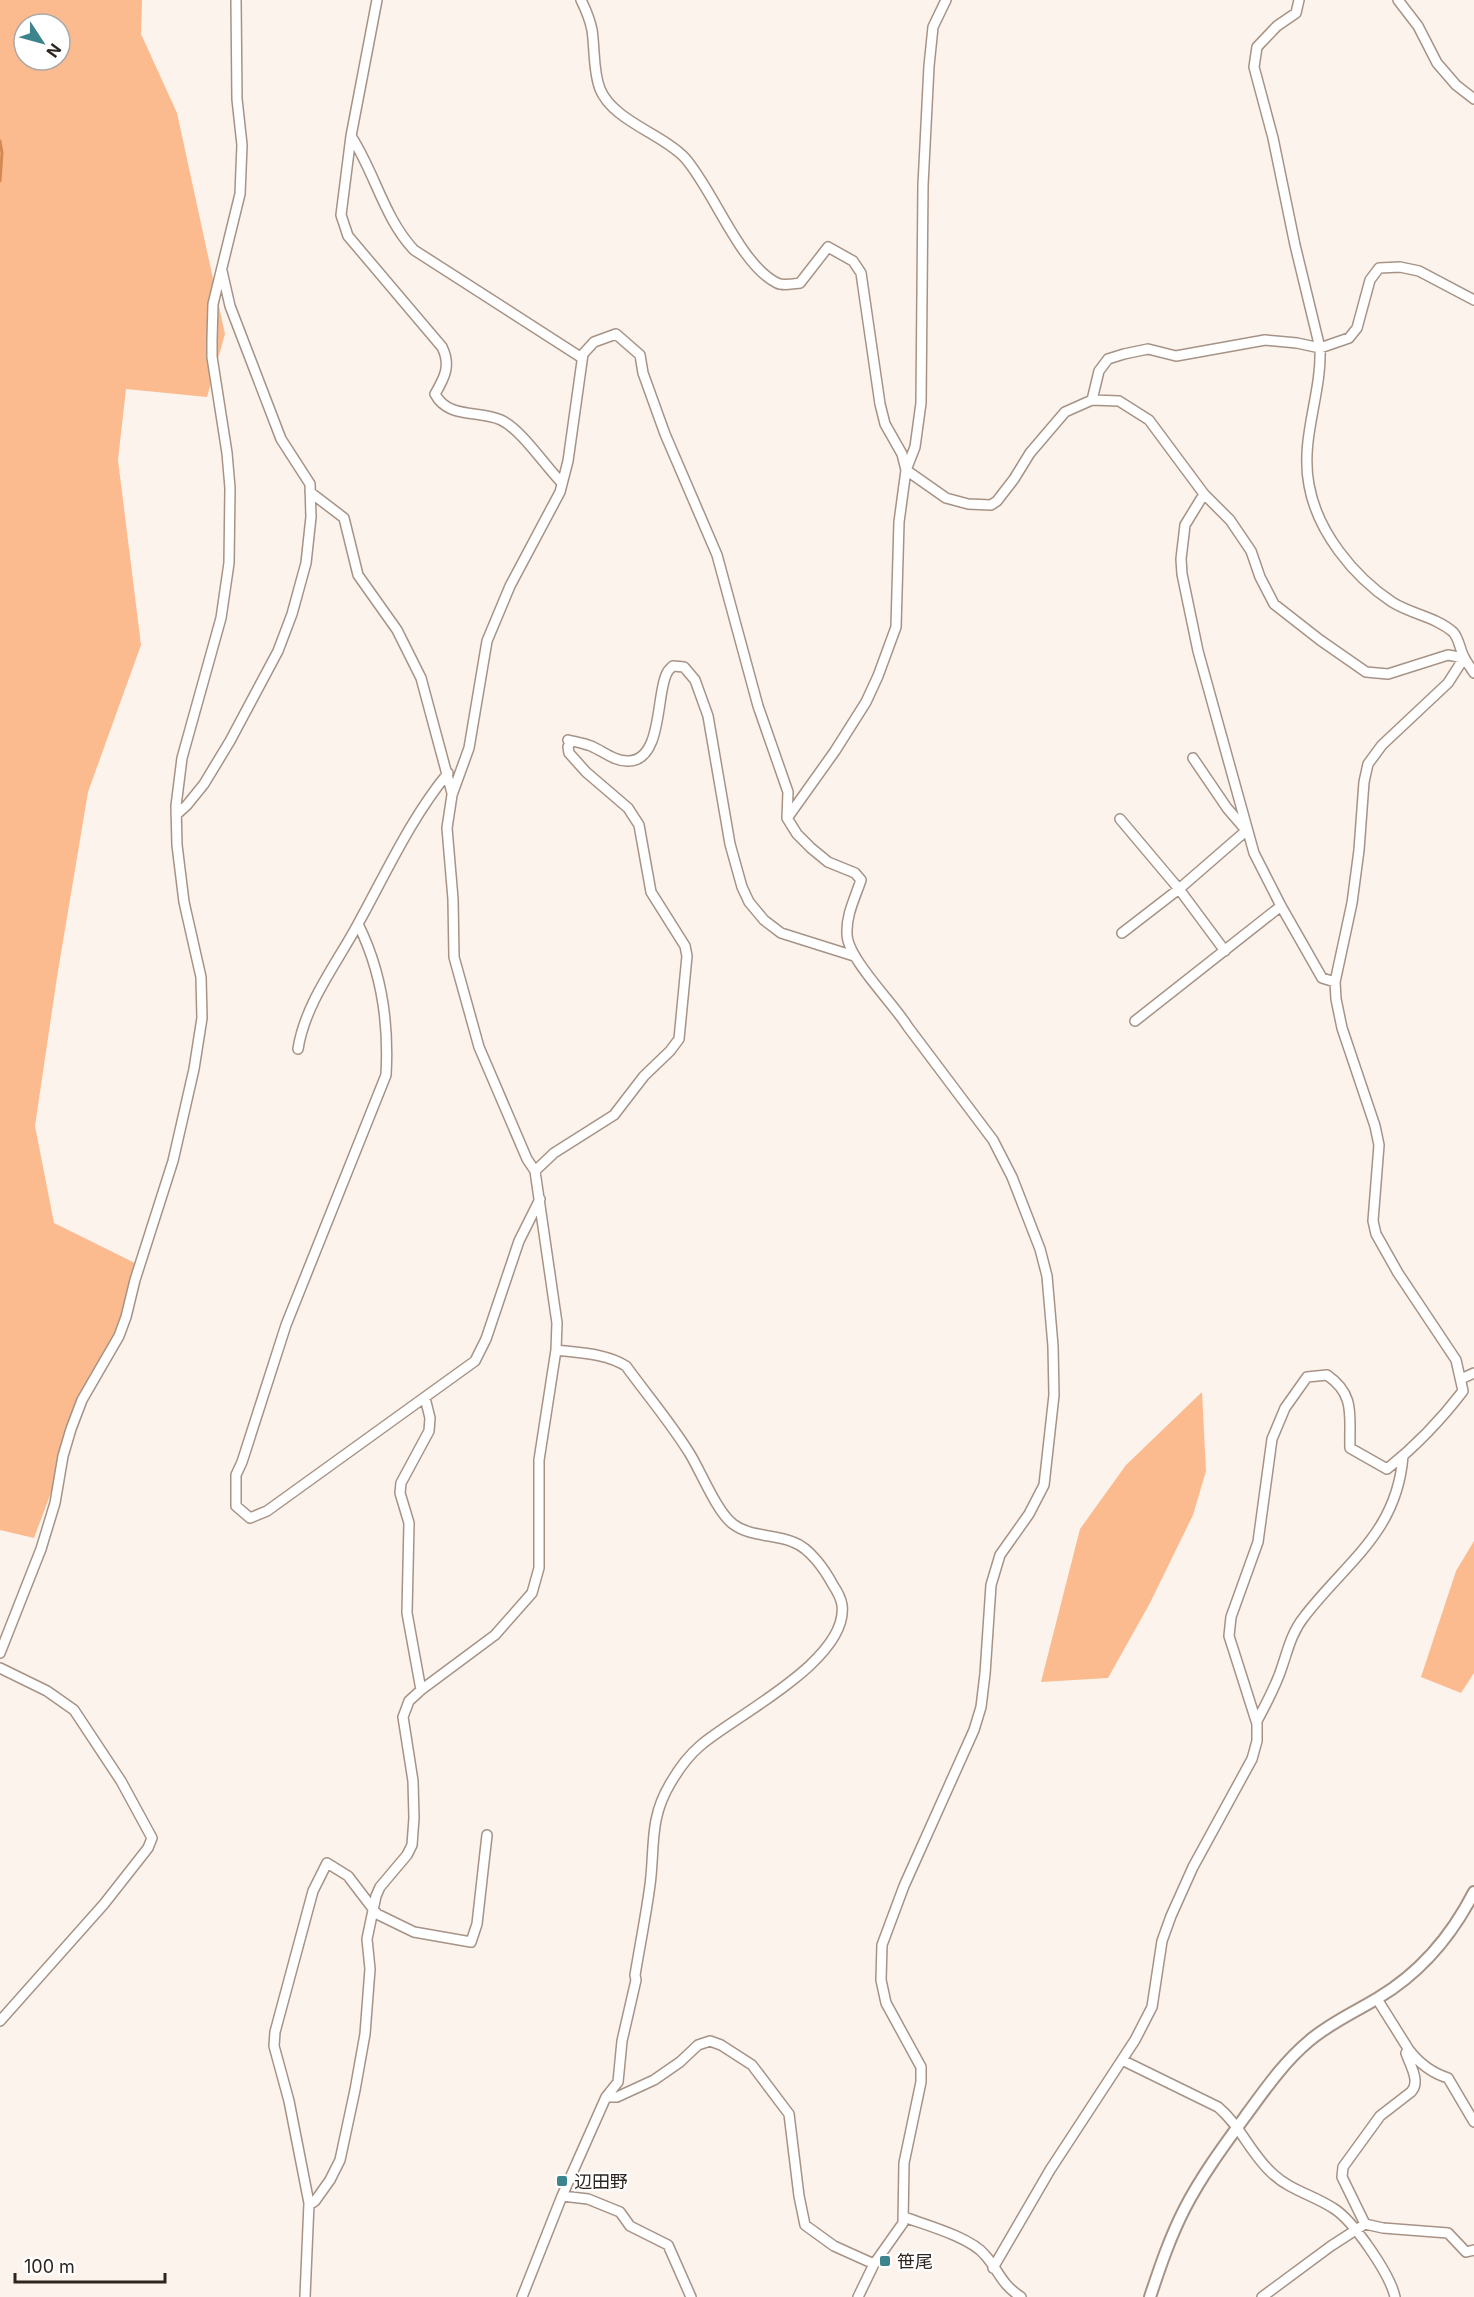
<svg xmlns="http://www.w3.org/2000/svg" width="1474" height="2297" font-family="Inter,'Noto Sans JP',sans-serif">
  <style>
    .green { fill: #fbbb8f; fill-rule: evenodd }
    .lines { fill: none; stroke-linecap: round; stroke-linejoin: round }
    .stream { stroke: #d48952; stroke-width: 3 }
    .minor-casing { stroke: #a79385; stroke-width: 12 }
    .tertiary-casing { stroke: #a79385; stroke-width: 14 }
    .minor { stroke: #fff; stroke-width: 9 }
    .tertiary { stroke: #fff; stroke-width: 10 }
    .poi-dot { fill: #3d858d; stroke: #fff; stroke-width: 2 }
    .labels { text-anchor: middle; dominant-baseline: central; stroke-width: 4.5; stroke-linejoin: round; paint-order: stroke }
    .poi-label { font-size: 18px; fill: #2d2520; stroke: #fff; text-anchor: start }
  </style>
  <rect width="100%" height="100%" fill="#fcf3ed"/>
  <!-- green -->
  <path class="green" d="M0,0H142L141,34L177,113L225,334L207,397L126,389L118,460L141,645L88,792L57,977L35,1126L54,1223L143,1267L88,1394L34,1538L0,1530ZM24,24H60V60H24Z
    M1202,1392L1206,1471L1193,1515L1150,1603L1108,1678L1041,1682L1080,1529L1126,1465Z
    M1474,1541V1673L1461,1693L1421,1677L1456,1571Z"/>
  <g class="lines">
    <!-- stream -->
    <path class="stream" d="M0,141L2,153L0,181"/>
    <!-- minor casing -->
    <g class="minor-casing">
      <path id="minor" d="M377,0L351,136L341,215L348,236L442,347C451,365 445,377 435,394C448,419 479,410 501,420C522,430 545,466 562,483
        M581,0C586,10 590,20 592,30C595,50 593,71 600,89C613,121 663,134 685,158C714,191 740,265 777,283C783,286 793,284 800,283L828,247L853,261L861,273L880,404L885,424L902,454L906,470L899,522L896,627L878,676L866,702L835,751L788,817
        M1299,0L1296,13L1277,26L1257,47L1254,67L1273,138L1295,245L1320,348C1322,394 1300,438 1309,485C1317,531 1353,576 1392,602C1411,614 1436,617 1453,632C1459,638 1460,650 1464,657C1467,663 1471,668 1474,673
        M1398,0L1418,26L1437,63L1456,85L1474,99
        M351,136C375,173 384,218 414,250L582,358
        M1092,400L1099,371L1108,359L1124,354L1148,349L1176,356L1265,340L1297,343L1320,348L1349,338L1357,328L1370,280L1379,268L1400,267L1419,271L1474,300
        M906,470L946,498L968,504L991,505L997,501L1014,479L1030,453L1065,412L1092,400L1119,401L1149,420L1204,494L1230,520L1251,551L1260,577L1274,604L1320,640L1366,672L1388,674L1448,655L1464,658
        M906,470L915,447L921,403L923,185L929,66L933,27L946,0
        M310,492L344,518L358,575L397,630L421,678L452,793
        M1204,494L1185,525L1181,559L1182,574L1198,651L1254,853L1281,906L1322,978L1335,982
        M1193,758L1227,808L1245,829
        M176,815L187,805L204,784L230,741L278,651L292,614L306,563L311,517L310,484L281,439L230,306L222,271
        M1120,819L1179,889L1225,951
        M358,924C381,970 389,1023 386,1075L286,1325L242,1462L236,1475V1506L250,1518L267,1511L475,1361L486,1339L519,1241L540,1199
        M1122,933L1179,889L1247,830
        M1135,1021L1281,906
        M298,1049C305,1003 338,962 359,922C387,871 411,818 448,773
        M535,1171L554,1153L614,1115L644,1076L670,1051L679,1039L687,956L685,946L651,892L639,825L628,808L586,772L569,753L568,747L570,743L568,740C576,742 583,743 591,746C603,751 615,762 629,761C663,760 656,692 667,673C668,670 671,668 673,666L684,667L695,680L708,716L730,844L742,887L749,902L764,920L781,933L854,956
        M1461,1379L1474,1373
        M0,1653L41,1549L55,1503L63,1456L71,1429L82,1400L119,1336L126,1317L135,1280L173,1161L194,1069L202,1018L201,977L184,902L177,845L176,806L182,758L221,618L229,563L230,488L227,453L212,357V340L213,304L240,194L242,145L237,99L236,0
        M0,1668L47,1691L74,1710L121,1781L152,1838L148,1848L104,1904L0,2021
        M421,1690L407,1613L409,1523L400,1493L401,1483L429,1431L430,1418L425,1398
        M1257,1721C1266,1704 1276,1686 1282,1667C1288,1649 1292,1632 1304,1617C1346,1562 1397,1533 1403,1456
        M1409,2050C1419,2063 1432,2073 1448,2078L1474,2122
        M1122,2060L1218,2107C1241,2126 1251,2155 1273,2174C1290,2190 1313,2195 1333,2208C1353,2220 1390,2274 1395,2297
        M606,2097H617L654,2080L680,2062L698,2045L710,2041L721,2045L752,2065L789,2114L799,2196L805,2225L834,2246L874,2264
        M562,2196L588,2199L620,2212L630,2226L668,2245L691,2297
        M309,2205L315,2201L330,2180L340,2160L355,2090L365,2034L370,1969L367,1939L376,1896L380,1887L407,1855L412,1845L414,1818L413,1781L403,1717L409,1701L421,1690L495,1635L532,1593L539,1568V1460L556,1350L557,1323L535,1171L527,1159L479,1047L454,957L453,899L447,828L452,795L469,748L487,641L510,586L560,492L568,461L583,354L594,342L616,334L640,355L643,373L665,434L717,555L758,706L788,792L787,818L797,834L811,848L828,862L855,873L861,880C855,898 846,915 847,934C847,958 894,1004 908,1027L993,1140L1012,1177L1040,1249L1047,1276L1053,1346L1054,1395L1044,1485L1029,1514L1000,1555L991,1585L985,1674L981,1707L974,1730L904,1886L882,1945L881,1980L886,2003L921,2067V2082L904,2163L903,2223L874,2264L858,2297
        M904,2217C926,2225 970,2237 985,2255C1000,2272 1000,2283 1021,2297
        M1365,2224L1342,2177L1343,2167L1380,2116L1411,2092C1421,2082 1410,2065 1406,2053L1409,2050L1377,1999
        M993,2268L1050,2170L1135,2040L1152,2007L1162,1941L1171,1916L1193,1867L1252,1759L1257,1741V1724L1229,1636L1231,1617L1258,1542L1272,1439L1285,1408L1307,1377L1327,1375C1356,1395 1349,1416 1350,1448L1387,1469C1416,1446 1440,1421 1463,1391L1456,1360L1398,1273L1376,1234L1373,1221L1379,1145L1375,1126L1342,1028L1336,999L1335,982L1352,903L1359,850L1364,782L1368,764L1382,745L1448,683L1464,658
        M305,2297L309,2203L289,2101L274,2046L275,2032L313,1891L327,1863L348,1876L377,1914L414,1932L471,1942L477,1924L487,1835
        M522,2297L562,2196L606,2097L618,2082L622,2041L636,1980L635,1975C640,1945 646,1915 650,1885C655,1847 649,1819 670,1784C678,1770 689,1755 701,1745C736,1715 849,1660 842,1605C841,1598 837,1591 833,1585C825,1570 810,1548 793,1542C774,1534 750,1537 733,1524C717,1512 701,1472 690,1454C671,1423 647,1395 626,1366C605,1353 579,1353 556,1350
        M1262,2297L1331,2246L1365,2224L1383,2228L1448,2233L1466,2252L1474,2250"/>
    </g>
    <!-- tertiary casing -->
    <g class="tertiary-casing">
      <path id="tertiary" d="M1150,2297C1160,2267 1170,2237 1185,2208C1202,2175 1225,2144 1247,2114C1266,2088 1284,2062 1309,2041C1330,2023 1355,2012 1378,1998C1420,1973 1452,1935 1474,1892"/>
    </g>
    <!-- minor -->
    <use href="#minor" class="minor"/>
    <!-- tertiary -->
    <use href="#tertiary" class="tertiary"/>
  </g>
  <!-- markers -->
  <g class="poi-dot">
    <rect x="556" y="2175" width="12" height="12" rx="3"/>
    <rect x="879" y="2255" width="12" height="12" rx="3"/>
  </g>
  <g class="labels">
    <!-- poi labels -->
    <g class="poi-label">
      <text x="574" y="2181">辺田野</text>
      <text x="897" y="2261">笹尾</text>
    </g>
  </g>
  <!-- north arrow -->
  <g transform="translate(42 42) rotate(126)"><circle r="28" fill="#ffffff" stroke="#aba8a6" stroke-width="1.5"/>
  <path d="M0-4.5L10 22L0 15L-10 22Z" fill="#3d858d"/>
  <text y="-9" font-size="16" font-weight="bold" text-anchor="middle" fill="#2d2520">N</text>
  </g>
  <!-- scale -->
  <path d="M15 2273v9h150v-9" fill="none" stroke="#2d2520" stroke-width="3"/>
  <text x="24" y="2273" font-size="18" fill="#2d2520" stroke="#ffffff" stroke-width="4.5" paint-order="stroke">100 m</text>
</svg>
